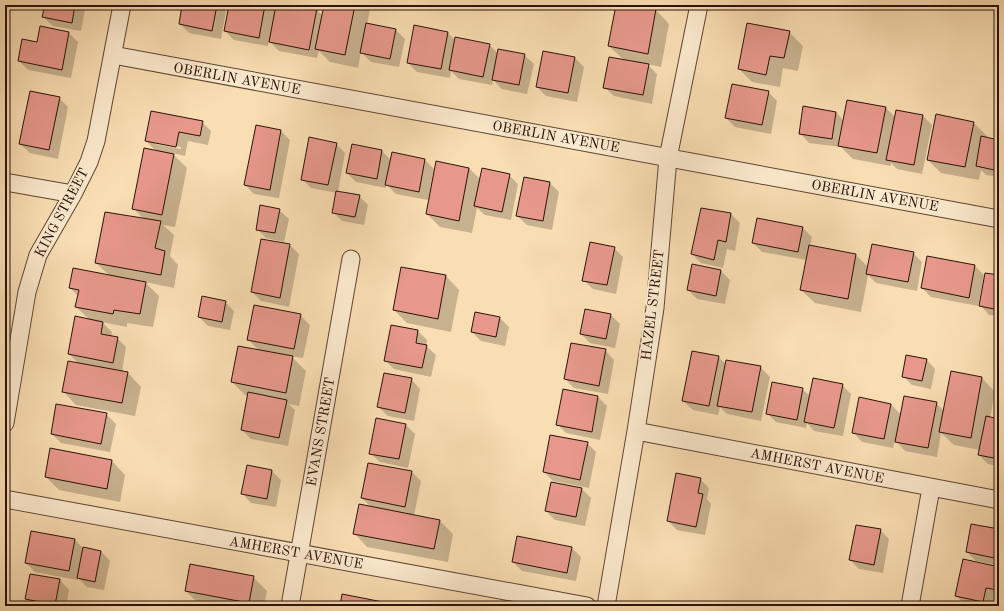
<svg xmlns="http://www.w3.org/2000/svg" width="1004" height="611" font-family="'Old Standard TT',serif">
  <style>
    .shadow { fill: #0003; fill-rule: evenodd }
    .building { fill: #e7988b; stroke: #2a1209 }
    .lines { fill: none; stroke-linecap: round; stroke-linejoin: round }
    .minor-casing { stroke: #5e4534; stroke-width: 19 }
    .minor { stroke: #fceace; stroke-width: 17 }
    .labels { text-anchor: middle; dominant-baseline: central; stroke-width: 4; stroke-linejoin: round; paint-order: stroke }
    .street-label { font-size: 14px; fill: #2a1209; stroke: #fceace }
  </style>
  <rect width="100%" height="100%" fill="#fadeb3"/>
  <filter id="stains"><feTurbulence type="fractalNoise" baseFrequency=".005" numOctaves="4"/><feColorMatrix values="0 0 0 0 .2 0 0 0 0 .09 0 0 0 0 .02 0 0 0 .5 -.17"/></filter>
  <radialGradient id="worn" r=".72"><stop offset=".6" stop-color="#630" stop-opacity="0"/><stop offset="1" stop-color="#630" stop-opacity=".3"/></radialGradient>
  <!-- shadow -->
  <path class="shadow" d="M46,5H86L81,31L53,26L43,17Z
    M183,5H220L226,11L221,39L189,33L180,24Z
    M230,5H294L316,9L323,16L325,5H371L367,24L396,30L405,39L399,67L371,62L361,52L358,68L330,62L319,51L317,58L279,51L269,41L268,46L234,40L225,31Z
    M617,5H629L656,10L669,24L661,67L647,64L657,74L652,104L614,96L604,87L624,60L609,46Z
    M41,27L69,33L78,42L71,78L28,70L19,61L38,43Z
    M5,31L8,34L5,52Z
    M789,32L803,46L798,71L783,68L780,87L752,82L739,69Z
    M448,33L455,40L489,44L498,54L524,55L534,64L527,94L502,89L493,80L492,85L459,79L451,71L450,78L417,72L408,63Z
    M575,58L584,67L577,102L546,96L537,87Z
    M768,92L777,101L771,134L735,127L726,118Z
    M59,98L68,107L58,159L30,153L20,144Z
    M848,101L886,108L896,118L923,116L932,125L922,174L897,169L891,163V166L853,159L841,147L809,143L800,133L804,108L836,112L844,121Z
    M202,122L211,131L208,145L188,141L185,156L172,153L187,168L175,227L163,225L174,235L170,256L178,265L174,288L145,282L159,296L153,327L127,323V327L102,322L112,332L111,337L117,338L126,347L122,372L128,373L141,387L135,416L76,405L63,391L79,364L69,354L90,320L76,307L78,296L70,288L110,276L96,263L145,220L134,209L157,152L146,141ZM155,142L181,147V149L155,144Z
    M974,123L987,136V138L999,141V177L986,175L981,170L979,180L941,173L928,160Z
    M257,127L281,131L290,140L279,198L254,194L245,185Z
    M336,144L345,153L338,192L359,196L368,205L364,225L342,221L333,212L337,193L311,188L302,179Z
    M382,151L391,160H425L434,169L428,200L396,194L386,184V188L356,182L347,173Z
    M437,162L469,168L481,180L509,175L518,184L511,220L485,215L477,208L472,233L440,227L427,214Z
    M550,183L559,192L552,230L527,225L517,216Z
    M279,210L289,219L284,242L266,238L257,229Z
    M731,214L740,223L735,251L727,249L723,268L701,263L692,254Z
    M5,227L7,229L5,240Z
    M803,228L812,237L810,246L856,255L868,267L913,253L922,262L917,291L876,283L868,275L861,312L815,303L801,290L807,260L762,252L753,243Z
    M262,240L290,245L299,254L289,307L261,301L252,292Z
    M614,248L623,257L616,294L593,289L583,280Z
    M928,257L975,266L984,275L978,306L931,297L922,288Z
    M693,266L721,271L730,280L725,304L697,299L688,290Z
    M446,276L459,290L451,332L407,323L394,310Z
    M999,276V316L989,315L980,305Z
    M225,302L234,311L230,330L208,326L199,317Z
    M476,313L500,318L509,327L505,346L481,341L472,332Z
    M300,315L310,325L303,358L291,356L306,371L299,406L289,404L295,410L288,446L251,439L242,430L249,396L245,395L232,382L259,351L249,340Z
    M611,315L620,324L615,348L590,343L581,334Z
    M418,331L427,340L426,346L436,355L431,377L394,369L385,360Z
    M605,350L614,360L608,394L574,388L565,379Z
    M718,357L726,364L760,367L770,377L761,421L727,414L720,407L718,415L693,410L683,401Z
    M926,359L935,369L931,389L912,385L903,376Z
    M952,372L982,378L995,392L990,418L999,420V466L988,464L979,455L980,450L954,445L941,433L937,457L905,451L895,440L893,448L862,442L853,432L891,404L901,415L936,403L944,411Z
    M411,379L420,389L414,421L388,416L378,407Z
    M842,385L851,394L843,436L814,431L807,423L806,428L776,422L767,413L802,389L810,396Z
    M564,390L598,397L607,406L600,440L566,433L557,424Z
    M106,414L116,424L110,452L61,443L52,434Z
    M406,425L415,434L408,468L380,462L370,453Z
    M587,443L596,452L589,488L553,481L544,472Z
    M51,449L112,461L125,475L120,502L59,490L46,477Z
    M248,466L272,471L281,480L276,507L251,503L242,493Z
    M412,472L421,481L414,516L440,521L453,534L448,562L367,547L354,533L371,507L362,498Z
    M700,479L709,488L707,499L711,504L705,535L677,530L668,521Z
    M582,489L591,498L585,526L555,520L546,511Z
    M880,530L889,539L883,573L859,569L850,560Z
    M999,530V566L976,561L967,552Z
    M75,540L84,549L101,551L110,561L104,590L87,587L78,578V580L35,572L26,563Z
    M572,548L581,557L576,581L522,571L513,562Z
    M964,561L999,568V597L994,596L993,606L966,605L956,596Z
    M31,575L60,580L69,590L66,606H33L26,599Z
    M253,577L267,591L264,606H209L199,604L186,591Z"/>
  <!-- building -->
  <path class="building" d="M45,5H75L72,23L42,17Z
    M182,5H217L212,31L179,24Z
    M229,5H265L259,38L224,31Z
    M276,5H299L317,8L309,50L269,42Z
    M324,5H355L345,55L315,49Z
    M616,5H635L656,9L648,54L608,46Z
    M366,23L396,29L390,59L360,53Z
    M747,23L790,31L784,58L770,56L766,75L738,69Z
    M414,25L448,32L441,69L407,63Z
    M40,26L69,32L62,70L18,61L22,39L37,42Z
    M455,37L490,44L483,77L449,70Z
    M498,49L525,54L519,85L492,80Z
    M543,51L575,57L568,93L536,87Z
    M609,57L649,64L643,95L603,88Z
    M732,84L769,91L762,125L725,118Z
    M30,91L60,97L49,150L19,144Z
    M847,100L886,107L877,153L838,146Z
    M803,106L836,112L832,139L799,134Z
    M896,110L923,115L914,165L886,160Z
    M151,111L203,121L200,136L179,132L176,147L145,141Z
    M936,114L974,122L965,167L927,160Z
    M256,125L281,130L270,190L244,185Z
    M981,136L999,140V171L976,166Z
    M309,137L337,143L328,185L301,180Z
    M352,144L382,150L377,179L346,173Z
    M144,148L174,154L162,215L132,209Z
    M392,152L425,159L419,192L385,185Z
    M436,161L469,168L459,221L426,214Z
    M482,168L510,174L502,212L474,206Z
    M524,177L550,182L543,221L516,216Z
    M336,191L360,195L355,217L332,213Z
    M260,205L280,209L275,233L256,230Z
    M701,208L731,213L726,242L718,240L714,260L691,254Z
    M105,212L161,221L155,248L165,251L161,275L95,263Z
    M757,218L803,227L798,252L752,243Z
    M261,239L290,244L280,298L251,292Z
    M590,242L615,247L607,285L582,281Z
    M872,244L914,252L908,282L866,274Z
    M809,245L856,254L848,299L800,290Z
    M927,256L975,265L969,298L921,288Z
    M692,264L721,270L716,296L687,290Z
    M401,267L446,275L438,319L393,310Z
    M73,268L146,282L140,314L114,310L113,314L75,307L79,290L69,288Z
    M985,273L999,275V310L979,306Z
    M202,296L226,301L222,322L198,317Z
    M254,305L301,314L294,349L247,340Z
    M585,309L611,314L606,339L580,334Z
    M475,312L500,317L496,337L471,332Z
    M75,316L103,322L101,334L118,337L113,363L68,354Z
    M391,325L418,330L416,343L427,345L422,368L384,361Z
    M571,343L606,349L599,386L564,379Z
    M238,346L293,356L286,393L231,382Z
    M692,351L719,356L709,406L682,401Z
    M906,355L927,359L922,381L902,377Z
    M726,360L761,366L752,412L717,406Z
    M68,361L128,372L122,403L62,392Z
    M951,371L982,377L971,438L939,432Z
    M384,373L412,378L405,413L377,407Z
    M813,378L843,384L834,428L804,422Z
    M772,382L803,388L797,420L766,414Z
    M563,389L598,396L592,432L556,425Z
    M248,392L287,400L279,438L241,430Z
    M904,396L937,402L928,448L895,442Z
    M859,397L891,404L884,439L852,433Z
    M56,404L107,413L101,444L51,434Z
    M986,416L999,419V459L978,455Z
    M376,418L406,424L399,459L369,454Z
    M550,435L588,442L580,480L543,472Z
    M50,448L112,460L107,489L45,477Z
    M368,463L412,471L405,507L361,498Z
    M247,465L272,470L267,499L241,494Z
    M676,473L701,478L698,493L703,494L696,527L667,521Z
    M551,482L582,488L576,517L545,511Z
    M359,504L440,520L434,549L353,534Z
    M971,524L999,529V559L966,552Z
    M856,525L881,529L874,565L849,560Z
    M31,531L75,539L69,571L25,563Z
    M517,536L572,547L567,573L512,562Z
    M83,547L101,551L95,582L77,578Z
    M963,559L999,567L998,590L986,588L983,602L955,596Z
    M190,564L254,576L249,603L185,591Z
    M30,574L60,579L55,605L25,599Z
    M342,594L383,602L382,606H340Z"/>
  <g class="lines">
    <!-- minor casing -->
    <g class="minor-casing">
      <path id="minor" d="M113,55L999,219
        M5,182L73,194
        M5,423L27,292L38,255L73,194L89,162L96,141L122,5
        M636,431L999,500
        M5,499L587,606
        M290,606L351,259
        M606,606L636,431L655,308L668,158L699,5
        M910,606L931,488"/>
    </g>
    <!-- minor -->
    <use href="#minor" class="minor"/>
  </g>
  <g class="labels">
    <!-- street labels -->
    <g class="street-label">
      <text transform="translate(237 79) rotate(10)">OBERLIN AVENUE</text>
      <text transform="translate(556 137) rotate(10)">OBERLIN AVENUE</text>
      <text transform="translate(875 196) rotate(10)">OBERLIN AVENUE</text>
      <text transform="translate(62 213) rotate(-62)">KING STREET</text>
      <text transform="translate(653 305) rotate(-83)">HAZEL STREET</text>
      <text transform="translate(321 432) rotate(-80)">EVANS STREET</text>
      <text transform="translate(817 466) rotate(11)">AMHERST AVENUE</text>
      <text transform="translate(296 553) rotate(10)">AMHERST AVENUE</text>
    </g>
  </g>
  <!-- margin -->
  <rect width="1004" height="611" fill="none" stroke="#fadeb3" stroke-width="20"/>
  <rect x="6" y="6" width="992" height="599" fill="none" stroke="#2a1209" stroke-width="2"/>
  <rect x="10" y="10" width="984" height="591" fill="none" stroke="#2a1209"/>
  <rect width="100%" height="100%" filter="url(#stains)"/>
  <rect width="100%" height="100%" fill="url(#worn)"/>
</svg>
